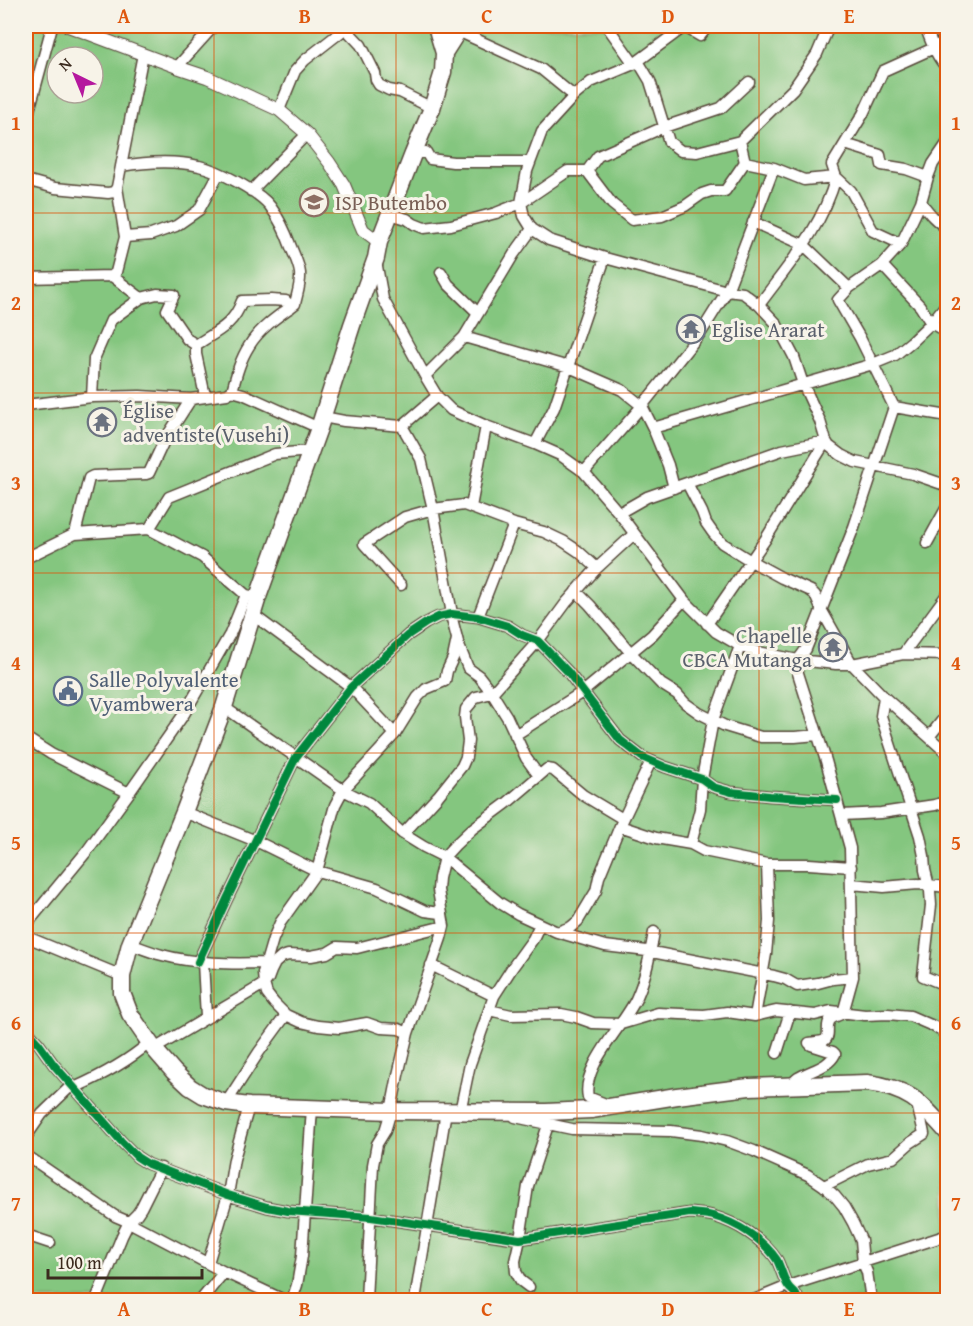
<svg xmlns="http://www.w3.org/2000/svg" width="973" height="1326" font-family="'Gentium Book Plus',serif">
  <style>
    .green { fill: #84c67f; stroke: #60784e; stroke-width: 1.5; fill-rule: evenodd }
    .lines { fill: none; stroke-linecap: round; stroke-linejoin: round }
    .minor-casing { stroke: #564638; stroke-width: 13 }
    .tertiary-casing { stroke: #564638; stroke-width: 14 }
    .trunk-casing { stroke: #564638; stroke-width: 19 }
    .minor { stroke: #fff; stroke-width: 10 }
    .tertiary { stroke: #fff; stroke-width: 12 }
    .trunk { stroke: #fff; stroke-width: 16 }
    .cycleway-casing { stroke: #f7f3e8; stroke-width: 11 }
    .cycleway { stroke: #00873e; stroke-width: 8 }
    .grid { fill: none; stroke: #df570d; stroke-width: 1.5; stroke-opacity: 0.55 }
    .labels { text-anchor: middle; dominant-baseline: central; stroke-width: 6; stroke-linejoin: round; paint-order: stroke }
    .education-label { font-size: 21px; fill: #785e54; stroke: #f7f3e8; text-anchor: start }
    .worship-label { font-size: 21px; fill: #5b616d; stroke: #f7f3e8; text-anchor: start }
    .service-label { font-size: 21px; fill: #4e5e75; stroke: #f7f3e8; text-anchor: start }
    .neatline { fill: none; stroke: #df570d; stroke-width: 2 }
    .grid-label { font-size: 20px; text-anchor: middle; font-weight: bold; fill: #df570d }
  </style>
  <rect width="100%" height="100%" fill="#f7f3e8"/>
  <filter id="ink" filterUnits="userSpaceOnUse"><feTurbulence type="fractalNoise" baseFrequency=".0167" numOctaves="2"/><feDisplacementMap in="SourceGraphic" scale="12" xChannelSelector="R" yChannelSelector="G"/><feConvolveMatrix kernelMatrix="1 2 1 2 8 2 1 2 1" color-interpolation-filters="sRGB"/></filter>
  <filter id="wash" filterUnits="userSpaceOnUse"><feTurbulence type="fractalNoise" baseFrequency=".008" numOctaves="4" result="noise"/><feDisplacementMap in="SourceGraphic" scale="24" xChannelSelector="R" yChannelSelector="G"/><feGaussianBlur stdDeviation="1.35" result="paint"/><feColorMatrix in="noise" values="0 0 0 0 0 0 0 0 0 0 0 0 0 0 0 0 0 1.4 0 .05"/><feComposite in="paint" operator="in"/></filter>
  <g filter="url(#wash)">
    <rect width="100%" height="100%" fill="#eee7cd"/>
    <!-- green -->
    <path class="green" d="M26,26H947V1300H26ZM57,57H93V93H57Z"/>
  </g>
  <g filter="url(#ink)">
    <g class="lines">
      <!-- minor casing -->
      <g class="minor-casing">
        <path id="minor" d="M343,26L361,45L375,73L376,80L379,85L389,90L400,92L432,108
          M607,26L634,64
          M683,26L700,36L708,26
          M925,26C931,41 936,57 948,69
          M684,27L634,64L591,82L574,96L542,131L527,171L521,203L524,216L532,229L549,240L605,258L727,291L743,293L759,305L776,323L794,357L803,384L820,421L826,441L829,446L841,455L855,462L913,474L948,486
          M458,31L541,69L574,96
          M638,61L650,81L669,142L681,151L697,152L740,141L793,89L817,54L829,26
          M177,67L214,26
          M279,110L295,71L305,60L346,28
          M26,122L52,26
          M948,142L933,164L928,177L921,202C929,213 936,222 948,228
          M845,144L880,155L882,165L906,169L928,177
          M413,154L426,152L430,159L453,162H530
          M745,162L774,168L804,180L836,177
          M121,166C146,162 174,160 199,166C218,170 258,191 270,206C279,218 286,233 291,247C294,255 299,264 300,273C301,284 297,294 295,304C278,316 259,329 249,346C240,360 236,376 232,391
          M587,171L612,204L632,220L662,216L685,206L702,194L711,191H725L745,162L740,141
          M587,171L598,156L664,127L721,108L749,82
          M26,180L55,188L108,193L114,192L117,187L143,54
          M251,191L307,134
          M921,202L901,244L882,265L849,288L838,300L860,338L894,407L948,416
          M390,214L407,219L414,224L424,228L451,225L496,213L521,203L568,171H587
          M753,222L804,245L849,288
          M125,237L151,235L176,226L199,210L219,173
          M901,244L873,231L851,191L836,177L832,165L863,114L883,71L934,48L948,38
          M376,261L383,299L425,376L437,396L451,410L486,426L535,444L560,455L584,472L619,513L684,600L716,632L740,646L753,651L798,660L836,664H852L903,654L948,655
          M882,265L920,306L931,323L948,333
          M441,272L448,284L478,313
          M112,276L116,272L125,237L117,187
          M26,278L112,276L141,298
          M759,305C790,263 822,228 836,177
          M464,337L569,367L622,390L642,406L653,428L668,465L674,488
          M196,345C217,331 233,326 242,301L271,300L286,301L290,308
          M196,345V354L205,396
          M425,376L464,337L514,254L532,229
          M92,397L94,359L111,320L141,298L157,294L174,295L167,310L187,339L196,345
          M26,405L92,397L140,396L191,399L227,394L232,391L243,394L319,428
          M323,417L344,421L402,426L437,396
          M402,426L421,459L433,509L452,614V619L459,646L468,668L479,676L492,693L507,717L526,758L539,776
          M653,428L873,364L895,355L911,342L931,323L948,302
          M535,444L554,408L605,258
          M584,472L642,406L702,331L727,291L774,168
          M687,483L702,512L706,523L713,533L722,543L751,561L782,578L811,591L815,595L822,611L852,664L884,697L948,754
          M471,507L486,426
          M619,513L647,497L687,483L782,450L826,441
          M149,529L169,497L275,454L311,451
          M75,534L89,478L93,476L146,474L149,473L164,441L191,399
          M927,543L948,505
          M26,558L75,534L149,529L202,557L246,595L251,596
          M401,585L364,544L405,517L433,509L464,505L514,524L544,532L563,541L578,551L597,568
          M576,591L590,605L630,652L661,684L677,694L685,703L699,713L725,726L761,737H795L817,735
          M252,614L351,687L395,734
          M478,617L514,524
          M707,624L765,540L826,441
          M903,654L948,593
          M884,697L881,716L920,836L924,856L925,870L930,891L931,905L923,976L948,986
          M224,707L343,790L369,803L403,834L424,847L444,857L500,903L518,914L557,932L605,946L647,951L774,976L785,979L797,986L818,983L833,979L853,977
          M515,735L584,691L652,635L684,600
          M929,737L948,713
          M26,738L51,754L129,793
          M184,812L256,841L317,871L377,888L425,911L441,913
          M842,815L881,813L935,805L948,801
          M620,826L656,838L691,844L704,851L767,864H809L851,867
          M403,834L438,796L462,766L466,757L468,741L465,717L466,709L476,697L492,693L538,641L566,603L597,568L634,534
          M691,844L700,809L702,779L713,720L740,646
          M851,884L884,887L918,884L948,887
          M26,925L87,851L129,793L184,714L230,634L246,595
          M557,932L571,927L578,921L596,891L599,877L620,826L651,761
          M26,935L27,937L122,976
          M130,944C141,948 151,952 162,955C195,964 231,964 265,963
          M198,962L227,899L296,757L351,687L408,635L426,623L438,617L452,614L478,617L508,626L522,635L538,641L568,672L620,740L642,757L665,767L702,779L713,787L731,792L770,796L837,800
          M203,962L206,1017
          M431,965L494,996
          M489,1010L511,1015L561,1014L576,1017L593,1023L621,1024L658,1013L704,1015L727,1012L755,1016L776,1011L815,1015L831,1011L865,1015L888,1014L910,1016L933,1026L948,1035
          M755,1016L766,954L769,921L767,864
          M26,1030L39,1044L54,1065L121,1141L137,1157L148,1164L228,1195L267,1207L288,1211L371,1217L520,1239L690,1213C698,1214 706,1214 713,1216C737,1223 763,1239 777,1260C781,1268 784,1280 788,1286C792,1292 797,1292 798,1300
          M408,1033L399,1029L381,1028L367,1023L339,1028L318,1026L301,1022L286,1015L274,1003L267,994L264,984L263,973L273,939L280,923L317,871L335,805L343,790L395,734L418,697L426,689L445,681L447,671L453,658L457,639
          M154,1049L264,984L268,979L271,971L275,963L282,957L288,955L311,956L327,953L337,947L357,948L444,926
          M777,1053L790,1012
          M791,1085C793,1083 795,1080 798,1078C810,1070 828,1068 835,1054L833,1052L811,1045L809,1043C814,1042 821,1042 825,1040C831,1035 825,1026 830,1020C832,1017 840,1015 843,1013L853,977L850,848L826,761L797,670L798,660L806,649L854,527L894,407
          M74,1088C101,1076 127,1062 149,1043
          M226,1103L259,1052L286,1015
          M608,1105L588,1097C581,1067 624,1025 636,999C646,977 650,955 654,932
          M460,1112L470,1064L494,996L512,968L533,939L540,924
          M515,1117L572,1129L671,1131L702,1135L727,1141L754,1151L808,1175L824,1186L835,1196L844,1207L853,1223L861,1240L863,1263L867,1272L871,1300
          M26,1137L42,1114L72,1085
          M26,1155L115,1216L129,1222L224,1272L284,1300
          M824,1186L868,1164L893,1158L910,1143L924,1134C922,1122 918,1112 917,1101
          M26,1235L50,1243
          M208,1263L228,1195L234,1159L249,1106
          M529,1287L521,1281L516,1272L515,1261L520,1239L528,1186L548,1125
          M26,1299L30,1300
          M96,1300L122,1236L129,1222L137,1214L141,1208L161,1168
          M201,1300L224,1272
          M292,1300L297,1285L302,1256L312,1108
          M366,1300L373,1165L377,1144L385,1131L391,1111L398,1075L408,1033L441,938L444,926L438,890L439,878L444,857L455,845L472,829L507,803L547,769L553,770L583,795L623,819
          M415,1300L446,1111
          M754,1300L788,1286L948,1235"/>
      </g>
      <!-- tertiary casing -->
      <g class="tertiary-casing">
        <path id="tertiary" d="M68,26L177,67L207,77L279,110L307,134L329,162L344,185L363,230L379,242"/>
      </g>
      <!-- trunk casing -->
      <g class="trunk-casing">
        <path id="trunk" d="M436,26L444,53L443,72L432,108L413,154L379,242L376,258L352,325L319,428L258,597L224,707L184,812L130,944L122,976V993L130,1014L154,1049L174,1072L190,1087L203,1095L226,1103L249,1106L391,1111L546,1112L591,1110L677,1096L749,1087L867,1083C909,1088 921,1103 948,1133
          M444,53L458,31V26"/>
      </g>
      <!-- minor -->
      <use href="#minor" class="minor"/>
      <!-- tertiary -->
      <use href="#tertiary" class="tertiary"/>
      <!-- trunk -->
      <use href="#trunk" class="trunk"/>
      <!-- cycleway casing -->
      <g class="cycleway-casing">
        <path id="cycleway" d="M198,962L227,899L296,757L351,687L408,635L426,623L438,617L452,614L478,617L508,626L522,635L538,641L568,672L620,740L642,757L665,767L702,779L713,787L731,792L770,796L837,800
          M26,1030L39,1044L54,1065L121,1141L137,1157L148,1164L228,1195L267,1207L288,1211L371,1217L520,1239L690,1213C698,1214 706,1214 713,1216C737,1223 763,1239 777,1260C781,1268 784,1280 788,1286C792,1292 797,1292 798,1300"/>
      </g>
      <!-- cycleway -->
      <use href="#cycleway" class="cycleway"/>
    </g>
  </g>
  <!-- grid -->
  <path class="grid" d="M214,26V1300M396,26V1300M577,26V1300M759,26V1300M26,213H948M26,393H948M26,573H948M26,753H948M26,933H948M26,1113H948"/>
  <!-- icons -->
  <defs>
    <g id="university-ring" transform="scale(1.5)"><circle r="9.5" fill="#f7f3e8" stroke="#8d6e63" stroke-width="1.5"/><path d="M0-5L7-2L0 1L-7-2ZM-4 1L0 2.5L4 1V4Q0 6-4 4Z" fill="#8d6e63"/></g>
    <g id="temple-ring" transform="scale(1.5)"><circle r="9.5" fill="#f7f3e8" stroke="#6b7280" stroke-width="1.5"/><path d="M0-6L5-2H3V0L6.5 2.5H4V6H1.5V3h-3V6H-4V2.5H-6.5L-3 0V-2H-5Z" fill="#6b7280"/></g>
    <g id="civic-ring" transform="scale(1.5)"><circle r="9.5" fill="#f7f3e8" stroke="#5c6f8a" stroke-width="1.5"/><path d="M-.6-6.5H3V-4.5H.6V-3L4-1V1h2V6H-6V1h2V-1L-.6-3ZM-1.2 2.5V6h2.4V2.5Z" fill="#5c6f8a"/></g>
  </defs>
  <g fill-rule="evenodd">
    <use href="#university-ring" x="314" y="202"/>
    <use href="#temple-ring" x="691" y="329"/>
    <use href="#temple-ring" x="102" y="422"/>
    <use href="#temple-ring" x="833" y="647"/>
    <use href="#civic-ring" x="68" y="691"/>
  </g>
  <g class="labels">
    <!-- education labels -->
    <g class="education-label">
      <text x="335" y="202">ISP Butembo</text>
    </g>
    <!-- worship labels -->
    <g class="worship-label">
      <text x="712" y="329">Eglise Ararat</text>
      <text x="123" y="410">Église<tspan x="123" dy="24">adventiste(Vusehi)</tspan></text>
      <text x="812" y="635" text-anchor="end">Chapelle<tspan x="812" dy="24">CBCA Mutanga</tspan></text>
    </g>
    <!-- service labels -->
    <g class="service-label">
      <text x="89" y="679">Salle Polyvalente<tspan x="89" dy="24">Vyambwera</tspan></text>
    </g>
  </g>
  <!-- margin -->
  <rect width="973" height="1326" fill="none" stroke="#f7f3e8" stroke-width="66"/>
  <!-- north arrow -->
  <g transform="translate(75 75) rotate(317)"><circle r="28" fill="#f7f3e8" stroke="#aca397" stroke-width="1.5"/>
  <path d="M0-4.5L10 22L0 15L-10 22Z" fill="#b5179e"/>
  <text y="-9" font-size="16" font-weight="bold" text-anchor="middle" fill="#3b2a1e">N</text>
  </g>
  <!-- scale -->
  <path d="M48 1269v9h154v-9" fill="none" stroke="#3b2a1e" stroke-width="3"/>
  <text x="57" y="1269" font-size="18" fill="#3b2a1e" stroke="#f7f3e8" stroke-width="4.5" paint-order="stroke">100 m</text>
  <rect x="33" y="33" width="907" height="1260" class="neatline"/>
  <g class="grid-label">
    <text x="124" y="23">A</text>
    <text x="305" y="23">B</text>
    <text x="487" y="23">C</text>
    <text x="668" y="23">D</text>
    <text x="849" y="23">E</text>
    <text x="16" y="130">1</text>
    <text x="956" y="130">1</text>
    <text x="16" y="310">2</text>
    <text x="956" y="310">2</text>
    <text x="16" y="490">3</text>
    <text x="956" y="490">3</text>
    <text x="16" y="670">4</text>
    <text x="956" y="670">4</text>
    <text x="16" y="850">5</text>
    <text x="956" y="850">5</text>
    <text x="16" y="1030">6</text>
    <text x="956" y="1030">6</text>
    <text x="16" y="1210">7</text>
    <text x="956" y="1210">7</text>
    <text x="124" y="1316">A</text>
    <text x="305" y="1316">B</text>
    <text x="487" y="1316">C</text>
    <text x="668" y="1316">D</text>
    <text x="849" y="1316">E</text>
  </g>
</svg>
